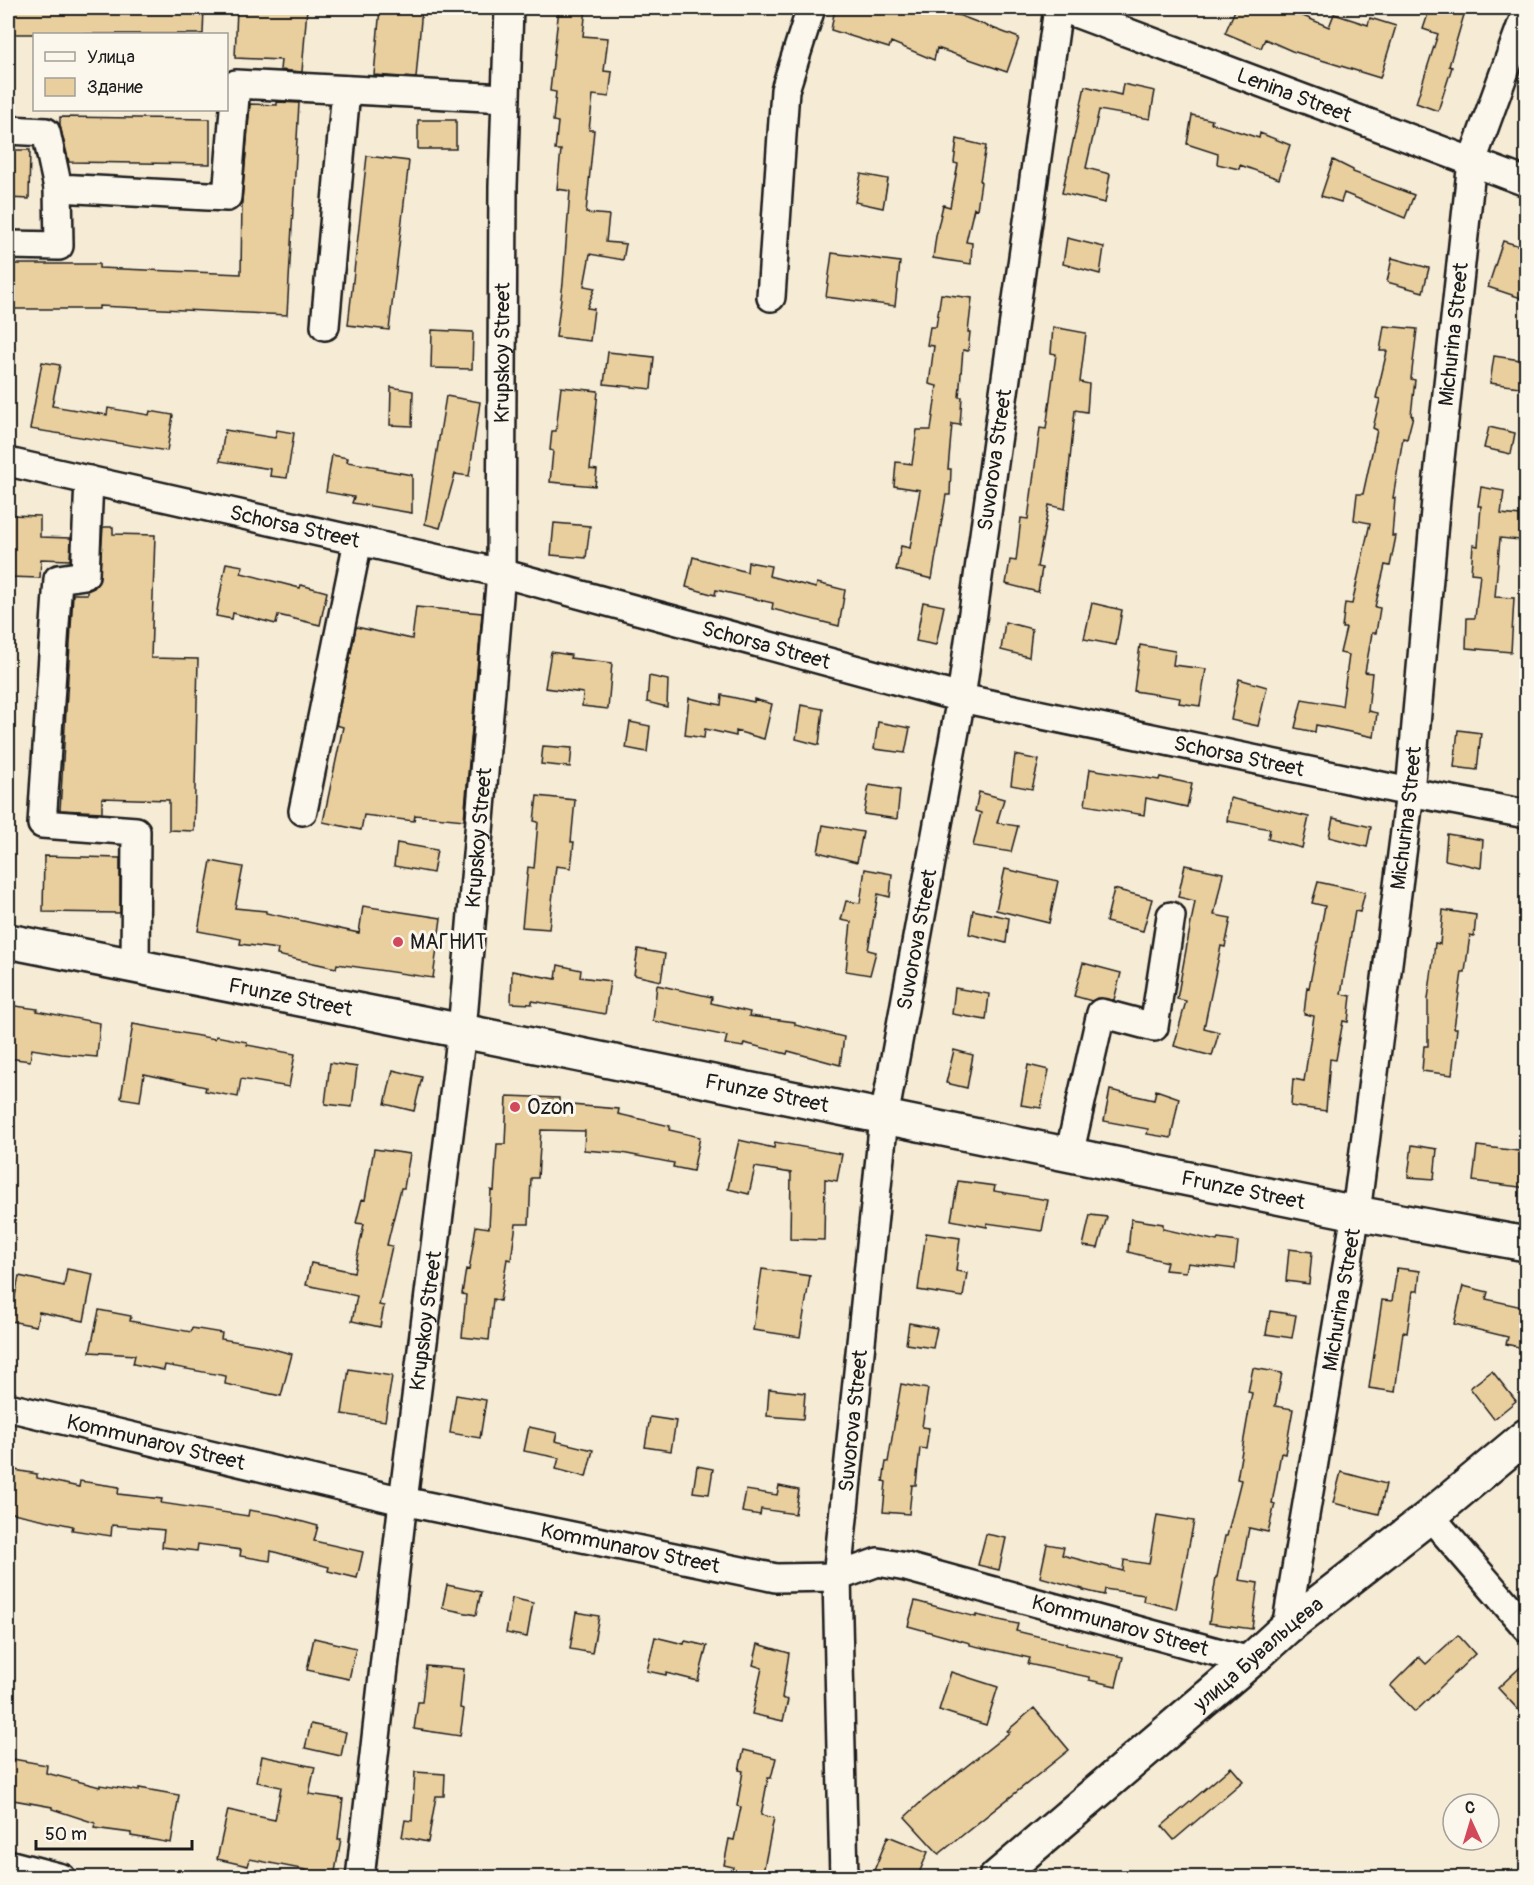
<svg xmlns="http://www.w3.org/2000/svg" width="1534" height="1885" font-family="Pangolin,sans-serif">
  <style>
    .building { fill: #e9ce9e; stroke: #1c1c1c; stroke-width: 1.5 }
    .lines { fill: none; stroke-linecap: round; stroke-linejoin: round }
    .minor-casing { stroke: #1c1c1c; stroke-width: 32 }
    .major-casing { stroke: #1c1c1c; stroke-width: 38 }
    .minor { stroke: #fbf7ec; stroke-width: 27 }
    .major { stroke: #fbf7ec; stroke-width: 33 }
    .poi-dot { fill: #d1495b; stroke: #fbf7ec; stroke-width: 2 }
    .labels { text-anchor: middle; dominant-baseline: central; stroke-width: 6; stroke-linejoin: round; paint-order: stroke }
    .street-label { font-size: 21px; fill: #1c1c1c; stroke: #fbf7ec }
    .poi-label { font-size: 21px; fill: #1c1c1c; stroke: #fbf7ec; text-anchor: start }
  </style>
  <rect width="100%" height="100%" fill="#f6ebd5"/>
  <filter id="ink" filterUnits="userSpaceOnUse"><feTurbulence type="fractalNoise" baseFrequency=".0167" numOctaves="2"/><feDisplacementMap in="SourceGraphic" scale="12" xChannelSelector="R" yChannelSelector="G"/><feConvolveMatrix kernelMatrix="1 2 1 2 8 2 1 2 1" color-interpolation-filters="sRGB"/></filter>
  <g filter="url(#ink)">
    <!-- building -->
    <path class="building" d="M8,8H204L203,34H8Z
      M237,8H307L302,72L280,70L281,60L235,58Z
      M380,8H422L416,78L374,75Z
      M559,8H586L583,36L608,38L604,71L612,72L609,97L593,95L589,130H594L586,213L609,215L606,242L626,244L623,260L590,254L584,286L595,288L587,308L594,309L590,341L556,337L563,283L570,191L557,189L561,150H555L558,122L553,121L556,92L550,91Z
      M835,8H951L950,12L1019,38L1007,72L937,48L934,60L891,42L889,48L831,30Z
      M1236,8H1284L1329,27L1334,14L1368,25L1370,18L1396,26L1380,78L1292,51L1265,39L1261,48L1225,33Z
      M1430,8H1466L1449,66L1452,67L1438,111L1416,103L1438,34L1423,29Z
      M1123,84L1155,91L1150,119L1099,110L1086,168L1110,174L1105,203L1062,193L1085,86L1121,95Z
      M277,102L299,103L287,315L99,306V309H8V264H99V268L241,274L242,201L250,104L277,105Z
      M1192,115L1212,120L1211,123L1259,138L1260,133L1290,145L1279,179L1240,165L1239,169L1217,164L1218,154L1187,144Z
      M60,117L210,119V164L69,162L60,126Z
      M418,120H456V149H418Z
      M957,139L986,146L980,181L981,182L977,209L974,208L966,242L972,243L971,264L933,258L936,236L943,205L950,207L958,164L954,163Z
      M8,150H30L29,199L8,198Z
      M367,156L409,161L389,330L348,325Z
      M1333,160L1353,170V172L1414,195L1405,218L1344,193L1341,202L1321,196Z
      M861,174L888,179L883,208L855,202Z
      M1067,238L1104,247L1100,274L1063,264Z
      M1503,241L1527,248V300L1488,287Z
      M832,253L900,262L895,306L826,297Z
      M1392,258L1429,268L1423,292L1387,282Z
      M941,294L972,298L968,332H970L968,351L963,350L959,397H962L960,425L952,424L948,469H951L950,495H946L932,579L896,570L901,546L910,548L920,490L894,486L896,462L912,464L917,430H931L937,386L929,384L934,346L927,345L930,327H936Z
      M1384,326L1417,329L1411,379L1415,380L1411,415L1413,416L1407,439L1403,438L1393,498H1395L1392,536H1396L1390,566L1385,565L1375,607L1380,608L1376,633H1372L1365,672L1372,673L1368,711L1377,713L1374,737L1316,725L1315,732L1295,728L1302,699L1342,706L1349,655L1340,653L1346,628H1342L1345,603L1352,604L1370,523L1354,520L1357,494H1363L1377,430L1373,428L1380,399L1376,398L1387,351H1380Z
      M1053,327L1086,333L1080,382L1089,384L1087,412L1075,410L1065,509L1049,505L1037,567L1042,568L1038,592L1006,584L1010,560L1016,561L1021,518L1028,519L1040,428L1046,429L1056,354L1051,353Z
      M432,330L473,332L472,369L431,368Z
      M608,352L654,357L651,389L604,384Z
      M1494,356L1527,361V388L1490,383Z
      M42,362L60,365L52,406L107,415L108,408L149,415L150,411L173,415L167,451L30,429Z
      M391,387L413,391L412,426L390,425Z
      M561,387L598,391L590,469L597,470L595,486L550,482L553,451L550,450L552,431H556Z
      M446,396L480,402L469,476L455,474L440,528L425,524Z
      M1489,427L1515,433L1511,454L1484,448Z
      M225,430L275,438L277,430L294,433L287,478L270,476L271,469L220,461Z
      M332,455L348,458L347,462L378,467L377,469L412,475V513L352,503L354,497L326,492Z
      M1481,487L1504,491L1501,514L1521,516L1520,540L1500,538L1495,597L1514,598L1511,652L1466,648L1467,618H1475L1480,574L1471,573L1473,545L1478,546L1481,506H1478Z
      M8,515L40,516V537L71,538L70,560L41,559L40,578L8,577Z
      M554,523L590,526L586,558L551,555Z
      M103,527H113V534L155,535L151,658L198,659L194,831L169,830V800L102,798V812L60,810L73,594H87V591L94,588L99,582Z
      M693,557L747,572L748,562L771,566L769,576L816,588L817,583L845,590L839,626L772,609L773,603L716,590L715,595L686,587Z
      M226,563L243,566L241,573L300,588L301,585L327,592L320,625L278,615L276,624L233,613L232,619L216,616Z
      M923,602L944,606L936,645L916,641Z
      M1092,603L1122,610L1116,645L1084,639Z
      M416,607L482,613L464,820L415,815L414,821L364,815L361,830L323,822L343,727L336,725L356,627L412,639Z
      M1005,622L1032,629L1029,657L1001,650Z
      M1140,645L1175,651L1173,665L1206,669L1200,706L1179,703L1180,698L1134,691Z
      M551,652L571,655L570,658L612,663L608,709L582,706L583,693L545,688Z
      M649,676L668,680L667,707L647,702Z
      M1239,679L1267,687L1258,726L1231,720Z
      M722,695L754,702V699L772,704L764,739L736,731V736L705,729L704,738L685,735L689,698L721,705Z
      M801,705L823,709L819,745L796,739Z
      M630,722L650,726L647,752L626,748Z
      M878,722L910,728L905,753L874,749Z
      M1458,730L1481,733L1477,770L1454,767Z
      M543,746L572,748L570,767L541,764Z
      M1015,755L1039,760L1032,789L1011,785Z
      M1090,769L1159,780L1160,777L1192,784L1187,807L1146,798L1144,815L1085,805Z
      M869,785L900,790L897,819L864,814Z
      M979,792L1004,799L997,823L1018,826L1011,852L973,846L981,813L975,811Z
      M537,796L575,800L571,842H574L571,868L556,866L549,929L522,927L528,867L534,868L538,822L534,821Z
      M1230,798L1309,817L1302,848L1268,839L1270,829L1227,821Z
      M1333,818L1371,827L1367,847L1329,837Z
      M823,825L863,832L857,862L818,852Z
      M1447,834L1483,840L1481,868L1445,860Z
      M397,843L437,850L433,873L394,866Z
      M44,856L120,858V913L43,912Z
      M211,861L243,867L235,908L266,911V913L359,933L363,906L441,918L433,978L337,964L336,968L277,955L278,949L240,944L241,939L198,931Z
      M1185,865L1223,873L1214,915L1231,918L1225,947L1221,946L1204,1028L1219,1032L1212,1056L1174,1046L1186,1001L1177,999L1195,901L1178,897Z
      M865,869L892,874L890,897L878,894L868,950L876,952L870,975L846,971L851,922L841,920L846,901L860,903Z
      M1005,869L1058,881L1049,923L996,910Z
      M1318,882L1365,892L1360,912L1355,911L1341,994L1351,996L1348,1022L1343,1021L1336,1060L1330,1059L1326,1111L1291,1106L1293,1079L1304,1081L1314,1016L1304,1014L1307,987L1309,988L1325,906L1312,903Z
      M1114,889L1152,899L1143,931L1106,922Z
      M973,910L1009,918L1006,943L969,934Z
      M1443,910L1476,915L1474,936L1470,935L1465,972H1462L1454,1028H1457L1452,1075L1422,1071L1424,1046H1428V999L1433,961L1435,943L1440,944Z
      M638,949L665,954L661,981L634,975Z
      M1083,963L1121,973L1114,1000L1097,998L1092,1001L1074,996Z
      M558,965L581,970L580,977L610,981L605,1014L532,1001V1004L511,1003L512,971L556,979Z
      M657,985L712,997L711,1003L750,1012L749,1016L795,1022V1025L844,1037L840,1065L788,1051L787,1054L744,1043L743,1047L725,1044L727,1036L653,1021Z
      M955,988L989,994L986,1020L952,1014Z
      M8,1005L38,1009L37,1011L100,1023L97,1057L62,1054L32,1049L30,1061L8,1058Z
      M133,1024L215,1039L216,1036L247,1042V1045L295,1054L289,1087L241,1079L238,1097L205,1091L206,1087L144,1074L140,1101L121,1098Z
      M954,1050L973,1055L967,1088L946,1083Z
      M330,1063L357,1067L352,1107L325,1104Z
      M1028,1065L1049,1070L1041,1108L1021,1105Z
      M393,1070L422,1077L414,1111L385,1104Z
      M1110,1090L1154,1100L1156,1090L1179,1098L1171,1138L1147,1134L1148,1129L1104,1121Z
      M507,1096L559,1098V1104L619,1109L618,1114L670,1126L669,1130L700,1137L693,1171L673,1167L674,1163L622,1153L584,1150L585,1131L541,1130L538,1178H531L529,1224H516L511,1260L507,1259L500,1301L493,1299L489,1340L462,1337L466,1295L462,1294L466,1269L469,1270L476,1226L489,1228L491,1190L494,1191L497,1144H505Z
      M739,1140L774,1148L775,1142L842,1154L837,1181L825,1179L824,1240L790,1239L791,1173L755,1167L749,1194L728,1189Z
      M1412,1145L1437,1149L1434,1179L1408,1177Z
      M1477,1146L1527,1152V1188L1473,1181Z
      M374,1149L410,1154L404,1188H401L387,1245L392,1246L379,1305L384,1306L380,1327L352,1321L357,1296L306,1285L311,1263L354,1272L364,1224L356,1223L362,1199L365,1200Z
      M958,1181L995,1186L994,1191L1048,1200L1042,1231L987,1223V1227L951,1220Z
      M1090,1215L1107,1217L1098,1248L1083,1246Z
      M1131,1219L1163,1224V1229L1217,1241L1218,1239L1238,1242L1235,1269L1188,1263L1186,1272L1165,1270L1167,1262L1128,1252Z
      M926,1233L960,1238L956,1271L967,1273L963,1297L918,1290Z
      M1289,1249L1312,1252L1309,1284L1286,1281Z
      M1397,1268L1420,1271L1418,1291H1413L1407,1333L1403,1332L1395,1392L1369,1388L1382,1300L1392,1301Z
      M67,1269L93,1274L84,1321L39,1312L36,1326L10,1321L19,1276L64,1286Z
      M762,1269L810,1276L800,1337L753,1330Z
      M1463,1286L1488,1292L1486,1299L1527,1308V1349L1506,1344L1508,1337L1454,1324Z
      M99,1310L131,1316L130,1321L191,1332L192,1328L222,1333L221,1339L258,1345L292,1354L281,1396L225,1384L226,1376L165,1365L164,1370L133,1364L135,1355L90,1352Z
      M1270,1311L1296,1315L1292,1338L1266,1334Z
      M909,1323L937,1328L933,1348L906,1344Z
      M1253,1368L1282,1373L1275,1406L1293,1409L1285,1454L1281,1453L1272,1503L1275,1504L1268,1532L1249,1528L1239,1580L1258,1583L1252,1629L1209,1623L1216,1577H1217L1225,1536H1227L1241,1480L1237,1479L1252,1393L1248,1392Z
      M349,1369L392,1376L385,1421L342,1414Z
      M1492,1371L1516,1401L1494,1419L1470,1388Z
      M901,1384L928,1389L922,1427L929,1428L926,1449L920,1448L916,1485H912L909,1514L883,1512L886,1482L883,1481L886,1462H888Z
      M769,1389L805,1393L803,1419L767,1416Z
      M456,1395L486,1400L480,1438L450,1433Z
      M650,1417L676,1421L671,1451L645,1447Z
      M529,1427L557,1433L555,1441L593,1450L586,1477L556,1469L559,1458L524,1451Z
      M697,1466L713,1469L709,1494L693,1492Z
      M9,1469L37,1474V1478L79,1487L80,1481L119,1487L118,1494L162,1499L161,1503L248,1516L249,1510L278,1515L318,1526L314,1541L363,1552L357,1578L328,1571L329,1567L271,1551L270,1561L240,1556L241,1550L198,1544L197,1551L162,1547L164,1530L112,1525L111,1536L72,1530L73,1526L8,1512Z
      M1341,1472L1386,1484L1379,1514L1333,1503Z
      M779,1486L799,1490L795,1514L761,1509L760,1515L742,1512L746,1490L777,1495Z
      M1157,1515L1194,1521L1176,1609L1143,1601L1144,1595L1105,1589L1104,1595L1083,1590V1589L1040,1577L1047,1544L1064,1547L1062,1555L1123,1571L1124,1560L1149,1564Z
      M986,1534L1006,1538L999,1570L978,1565Z
      M447,1585L481,1592L476,1615L442,1608Z
      M512,1598L533,1603L527,1637L506,1633Z
      M915,1601L976,1617V1615L1018,1624L1016,1631L1066,1643V1645L1123,1657L1116,1686L1089,1680V1677L1028,1664L1030,1658L970,1645V1643L908,1626Z
      M576,1612L599,1616L592,1653L570,1649Z
      M1458,1635L1475,1654L1415,1712L1390,1686L1419,1657L1426,1664Z
      M655,1637L684,1644L685,1641L707,1646L698,1681L666,1673V1675L647,1671Z
      M314,1638L356,1648L349,1679L307,1670Z
      M758,1644L789,1653L782,1698L788,1700L783,1721L752,1714L762,1668L753,1665Z
      M1527,1661V1719L1498,1688Z
      M426,1666L464,1669L460,1708L464,1709L460,1736L414,1729L418,1702H422Z
      M951,1672L998,1687L986,1725L939,1710Z
      M1034,1708L1069,1750L939,1854L905,1817L921,1802L1010,1732L1007,1731Z
      M311,1724L346,1732L341,1756L305,1748Z
      M744,1750L776,1758L771,1778H768L761,1815L774,1818L762,1878H730L733,1867L724,1865L729,1839L734,1840L741,1807L737,1806L743,1771L739,1770Z
      M262,1756L315,1767L309,1794L343,1799L338,1839H341L334,1877L305,1872L306,1870L250,1859L248,1866L217,1859L228,1810L275,1820L281,1787L257,1782Z
      M13,1759L47,1765L46,1773L100,1787V1785L139,1791V1788L179,1795L171,1843L131,1836V1833L94,1828L95,1823L52,1809V1807L8,1799V1787Z
      M1231,1767L1243,1781L1174,1840L1162,1826Z
      M415,1772L445,1774L444,1796H436L428,1842L402,1837L405,1820L412,1821Z
      M888,1836L928,1852L917,1878H871Z"/>
    <g class="lines">
      <!-- minor casing -->
      <g class="minor-casing">
        <g id="minor">
          <path id="s1" d="M1062,8L1526,182"/>
          <path d="M8,130L46,132L58,188L227,197L236,84L506,98"/>
          <path d="M8,245L59,246L58,188"/>
          <path d="M771,297L785,90L811,8"/>
          <path d="M325,326L346,90"/>
          <path id="s2" d="M8,462L501,573L961,698L1410,792L1526,814"/>
          <path d="M89,480L85,575L58,579L42,824L136,831L135,966"/>
          <path d="M303,811L358,541"/>
          <path d="M1069,1155L1101,1013L1154,1027L1171,916"/>
          <path id="s3" d="M8,1407L403,1501L776,1578L837,1577L878,1562L906,1567L1250,1661"/>
          <path d="M1430,1516L1526,1627"/>
          <path id="s4" d="M1286,1628L1356,1213L1410,792L1438,477L1472,161L1526,13"/>
          <path d="M8,1864L62,1878"/>
          <path id="s5" d="M360,1878L403,1501L462,1031L501,573L503,186L509,8"/>
          <path id="s6" d="M844,1878L837,1577L884,1118L961,698L1058,8"/>
        </g>
      </g>
      <!-- major casing -->
      <g class="major-casing">
        <g id="major">
          <path id="s7" d="M8,941L462,1031L1356,1213L1526,1244"/>
          <path id="s8" d="M996,1878L1250,1661L1286,1628L1430,1516L1526,1436"/>
        </g>
      </g>
      <!-- minor -->
      <use href="#minor" class="minor"/>
      <!-- major -->
      <use href="#major" class="major"/>
    </g>
  </g>
  <!-- markers -->
  <g class="poi-dot">
    <circle cx="398" cy="942" r="6"/>
    <circle cx="515" cy="1107" r="6"/>
  </g>
  <g class="labels">
    <!-- street labels -->
    <g class="street-label">
      <text stroke="none"><textPath href="#s1" startOffset="248">Lenina Street</textPath></text>
      <text stroke="none"><textPath href="#s4" startOffset="1305">Michurina Street</textPath></text>
      <text stroke="none"><textPath href="#s5" startOffset="1533">Krupskoy Street</textPath></text>
      <text stroke="none"><textPath href="#s6" startOffset="1430">Suvorova Street</textPath></text>
      <text stroke="none"><textPath href="#s2" startOffset="294">Schorsa Street</textPath></text>
      <text stroke="none"><textPath href="#s2" startOffset="780">Schorsa Street</textPath></text>
      <text stroke="none"><textPath href="#s2" startOffset="1266">Schorsa Street</textPath></text>
      <text stroke="none"><textPath href="#s4" startOffset="819">Michurina Street</textPath></text>
      <text stroke="none"><textPath href="#s5" startOffset="1047">Krupskoy Street</textPath></text>
      <text stroke="none"><textPath href="#s6" startOffset="944">Suvorova Street</textPath></text>
      <text stroke="none"><textPath href="#s7" startOffset="288">Frunze Street</textPath></text>
      <text stroke="none"><textPath href="#s7" startOffset="774">Frunze Street</textPath></text>
      <text stroke="none"><textPath href="#s7" startOffset="1260">Frunze Street</textPath></text>
      <text stroke="none"><textPath href="#s4" startOffset="333">Michurina Street</textPath></text>
      <text stroke="none"><textPath href="#s5" startOffset="561">Krupskoy Street</textPath></text>
      <text stroke="none"><textPath href="#s6" startOffset="458">Suvorova Street</textPath></text>
      <text stroke="none"><textPath href="#s3" startOffset="152">Kommunarov Street</textPath></text>
      <text stroke="none"><textPath href="#s3" startOffset="638">Kommunarov Street</textPath></text>
      <text stroke="none"><textPath href="#s3" startOffset="1142">Kommunarov Street</textPath></text>
      <text stroke="none"><textPath href="#s8" startOffset="345">улица Бувальцева</textPath></text>
    </g>
    <!-- poi labels -->
    <g class="poi-label">
      <text x="410" y="942">МАГНИТ</text>
      <text x="527" y="1107">Ozon</text>
    </g>
  </g>
  <!-- margin -->
  <rect width="1534" height="1885" fill="none" stroke="#fbf7ec" stroke-width="30"/>
  <rect x="15" y="15" width="1504" height="1855" fill="none" stroke="#1c1c1c" stroke-width="2" filter="url(#ink)"/>
  <!-- legend -->
  <rect x="33" y="33" width="195" height="78" fill="#fbf7ec" stroke="#a29f99" stroke-width="1.5"/>
  <rect x="45" y="52" width="30" height="9" fill="#fbf7ec" stroke="#a29f99" stroke-width="1.5"/>
  <text x="87" y="63" font-size="18" fill="#1c1c1c">Улица</text>
  <rect x="45" y="78" width="30" height="18" fill="#e9ce9e" stroke="#a29f99" stroke-width="1.5"/>
  <text x="87" y="93" font-size="18" fill="#1c1c1c">Здание</text>
  <!-- north arrow -->
  <g transform="translate(1471 1822) rotate(356)"><circle r="28" fill="#fbf7ec" stroke="#a29f99" stroke-width="1.5"/>
  <path d="M0-4.5L10 22L0 15L-10 22Z" fill="#d1495b"/>
  <text y="-9" font-size="16" font-weight="bold" text-anchor="middle" fill="#1c1c1c">С</text>
  </g>
  <!-- scale -->
  <path d="M36 1840v9h156v-9" fill="none" stroke="#1c1c1c" stroke-width="3"/>
  <text x="45" y="1840" font-size="18" fill="#1c1c1c" stroke="#fbf7ec" stroke-width="4.5" paint-order="stroke">50 m</text>
</svg>
